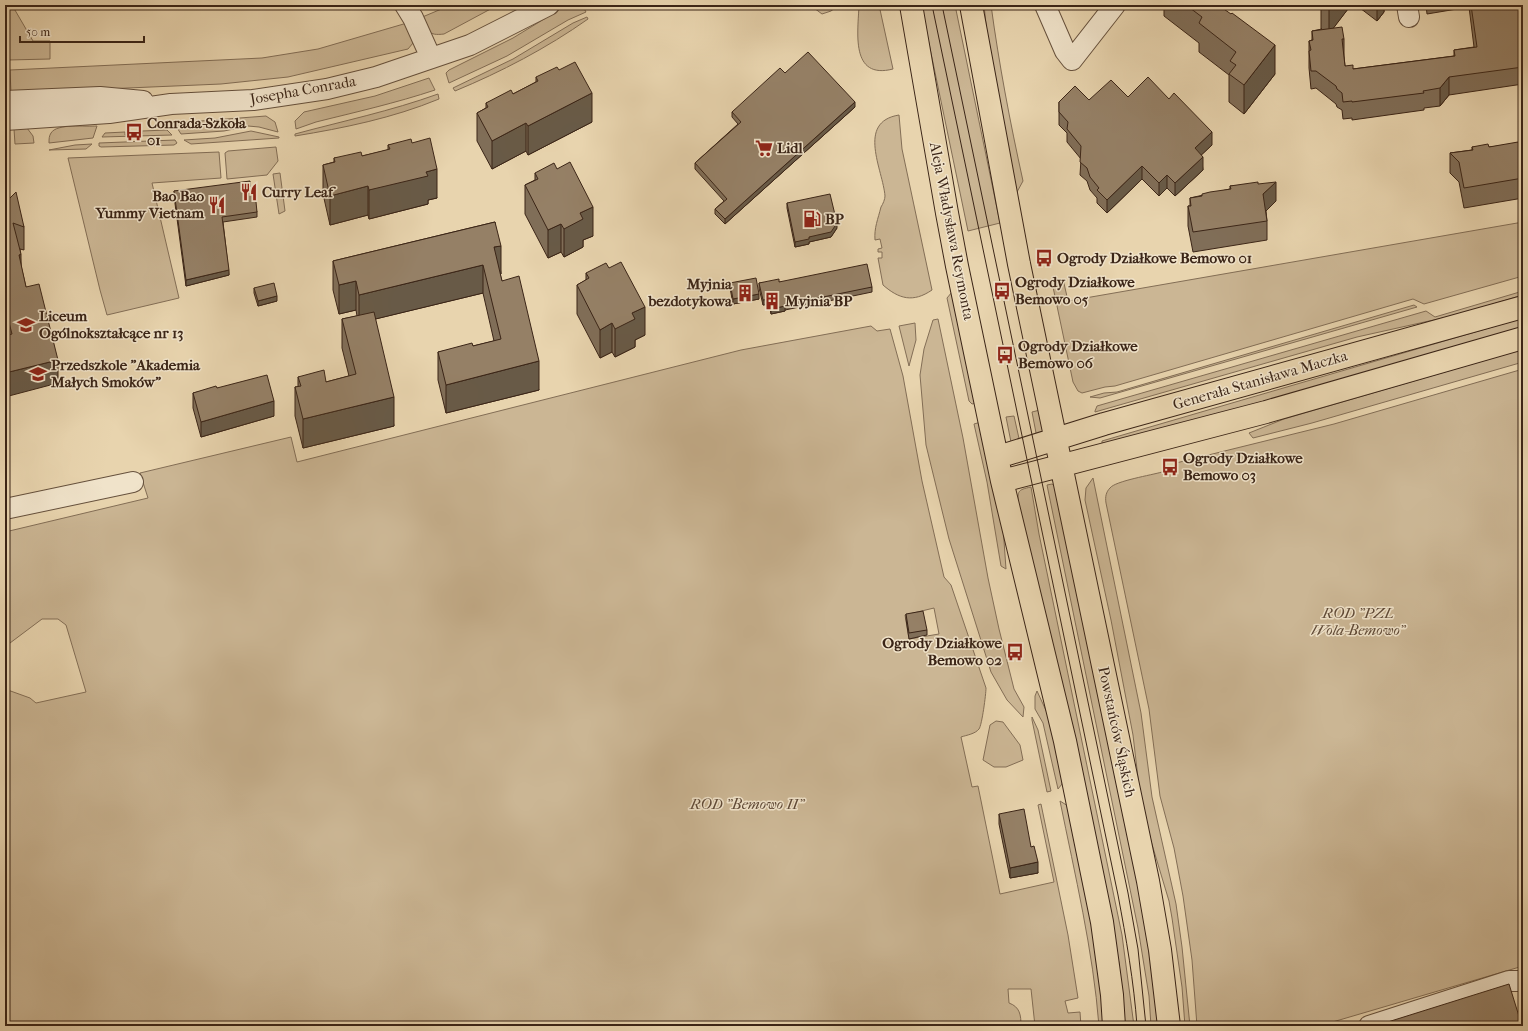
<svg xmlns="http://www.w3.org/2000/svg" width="1528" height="1031" font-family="'IM FELL French Canon',serif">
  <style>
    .green { fill: #cbb694; stroke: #836e56; fill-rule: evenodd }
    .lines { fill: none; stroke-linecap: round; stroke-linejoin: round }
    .minor-casing { stroke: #66513d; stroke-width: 22 }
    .major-casing { stroke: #3b2517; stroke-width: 24 }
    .minor { stroke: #f0e3ca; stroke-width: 20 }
    .major { stroke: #e8d4ae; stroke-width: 22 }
    .tram { stroke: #3b2517; stroke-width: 1 }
    .wall { fill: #806e58; stroke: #3b2517 }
    .shaded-wall { fill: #685a47; stroke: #3b2517 }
    .building { fill: #958066; stroke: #3b2517 }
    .labels { text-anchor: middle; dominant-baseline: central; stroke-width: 3; stroke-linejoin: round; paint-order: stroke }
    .street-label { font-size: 15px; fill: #3b2517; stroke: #f0e3ca }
    .poi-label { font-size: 15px; font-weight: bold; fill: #3b2517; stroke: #f0e3ca; text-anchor: start }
    .park-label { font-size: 15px; font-style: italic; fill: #5f4936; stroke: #f0e3ca }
  </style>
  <rect width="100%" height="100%" fill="#e8d4ae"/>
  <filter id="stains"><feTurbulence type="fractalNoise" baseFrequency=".005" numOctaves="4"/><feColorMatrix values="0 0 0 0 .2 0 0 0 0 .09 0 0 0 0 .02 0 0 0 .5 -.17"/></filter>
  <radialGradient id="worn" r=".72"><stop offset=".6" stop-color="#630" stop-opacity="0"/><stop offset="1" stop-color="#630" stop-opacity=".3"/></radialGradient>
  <!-- green -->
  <path class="green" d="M5,5H12L33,41H50V59L8,60Z
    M451,5H498L444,34C428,36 428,31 420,18Z
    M567,5H582L586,12L568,20L507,56L449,83L446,73L449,70L513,38Z
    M810,5H839L831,11L822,14Z
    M859,5H879L893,69C850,80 858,32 859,5Z
    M921,5H955L1000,223L968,231Z
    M984,5H991C999,64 1010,122 1023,181L1017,192L1007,168L993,91Z
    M587,17L588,19C547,48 501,72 455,91L453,88L513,59L573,23Z
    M407,23L415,37L413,43L408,49L288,77L221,84L11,93L10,70L262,58L318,49Z
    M429,78L435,90C396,103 356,112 316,122C309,124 303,127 296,129L295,121L304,112L375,96Z
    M438,94L439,99C393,118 344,128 295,136V134C343,121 391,111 438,94Z
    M899,115L902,149L932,290C913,303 899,299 883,285L878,258H882V252H878V249L882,248L880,239L875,240C874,228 878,219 881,207C883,204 885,199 885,196C883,170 856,122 899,115Z
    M266,116L275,122L278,132L259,127L248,126L224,131L181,134L174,123Z
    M97,126L93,138L49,143C49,139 49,136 51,133C57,123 86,127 97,126Z
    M27,128L33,136L34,143L15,144L14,129Z
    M167,130L172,135L102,137L105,133L125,132V135L142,134V131Z
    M251,131L279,137V138L191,144L184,140L215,138Z
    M175,140L177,143L174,145L101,147L99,146V143Z
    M92,144L86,149L49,150L75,145Z
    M276,147L278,161L267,175L227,179L225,153L228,151Z
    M219,152L221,178L152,183L179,298L107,315L100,290L68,158Z
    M280,173L285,211L279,214L273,174Z
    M1523,222V276L1424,304L1413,299L1115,386L1105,387L1082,393L1078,391L1073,382L1053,287L1059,285L1063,279L1068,301Z
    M1523,291V295L1456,315L1357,337L1095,412V411L1097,406L1426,311L1435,317Z
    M952,292L977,403L972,404L969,401L947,298Z
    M1414,305L1417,307L1100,398L1090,397L1104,393L1117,392Z
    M1523,318V328L1226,412L1102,445V441Z
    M938,319L963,438L988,578L999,629L1014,689L1024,707L1023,717L1007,700L991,672L949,539L926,445L920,375L924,349L933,320Z
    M915,323L916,340L909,366L899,326Z
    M871,326L877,331L890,329L903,376L922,481L944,577L951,585L986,688C986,694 982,725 979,729C975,734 967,735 961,737L972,787L978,786L1000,894L1054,882L1038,805L1041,804L1068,935L1078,998L1065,1001L1068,1013L1080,1012L1081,1026H1035L1031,989H1008L1009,1003C1020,1007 1021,1015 1021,1026H5V689L30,698L36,703L86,692L66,625L58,619H42L10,643L5,645V532L148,498L140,473L291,437L297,462L741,350ZM934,608L939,634L909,639L905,615Z
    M1523,349V362L1312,423L1253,438L1249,433L1284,419Z
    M1523,369V966L1319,1026H1197L1192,960L1183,896L1174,848L1160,796L1149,709L1106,503C1105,497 1106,492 1110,488C1115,481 1152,475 1162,472V474L1177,470L1176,463L1334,424Z
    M1040,410L1044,432L1037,438L1032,412Z
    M1014,416L1020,443L1011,442L1006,417Z
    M981,422L1003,527L1006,569L1001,566L987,482L974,424Z
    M1093,478L1141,713L1152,797L1176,904L1182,947L1190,1026H1185L1182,987L1172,918L1169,901L1151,841L1140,795L1133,735L1111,620L1085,500L1086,488Z
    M1052,484L1055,486L1147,926L1160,1026H1151L1149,996L1138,928L1047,485Z
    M1031,487L1039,534L1122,935L1134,1026H1125L1119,963L1018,504C1018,491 1017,490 1031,487Z
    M1037,691L1049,717L1063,776L1062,784L1058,789L1043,723L1035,709V696Z
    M1032,717L1038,730L1051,791L1047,792L1032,720Z
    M996,721L1003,722L1020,745L1023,760L1006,767H994L983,760L990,725Z
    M1060,801L1068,806L1094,924L1107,1026H1099C1093,950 1075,875 1060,801Z"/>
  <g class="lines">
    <!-- minor casing -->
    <g class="minor-casing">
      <path id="minor" d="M405,5L413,18L431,58
        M1045,5L1065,51L1072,60L1115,5
        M1407,5L1409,17
        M5,101L100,97L143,101
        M5,120L109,113L171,104L253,100L327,89L376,77L470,45L549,5
        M5,509L133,482
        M1369,1026L1509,981H1523"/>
    </g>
    <!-- major casing -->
    <g class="major-casing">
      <path id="major" d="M911,5L947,213L957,266L1002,481L1065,741L1102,922L1112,995L1114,1026
        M971,5L1019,264L1148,881L1160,950L1169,1026
        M998,457L1104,424L1523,307
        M1002,481L1266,412L1523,338"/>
    </g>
    <!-- minor -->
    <use href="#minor" class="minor"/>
    <!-- major -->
    <use href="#major" class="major"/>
    <!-- tram -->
    <path class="tram" d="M932,5L1118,895C1126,938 1134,982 1137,1026
      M942,5L1128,893L1138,949L1146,1026"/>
  </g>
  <!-- wall -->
  <path class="wall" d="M1164,5H1218L1275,74L1244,114L1229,102V75L1199,52V43L1164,16Z
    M1321,5H1351L1333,28L1344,39V56L1345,66L1353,69L1454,56V50L1474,47L1469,7L1427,14L1426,5H1523V84L1449,95L1440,106L1424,108V110L1352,120V118L1343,119L1342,110L1337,107L1336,104L1316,88L1311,89L1309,68V41L1312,40V31L1322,29H1321Z
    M1356,5H1384V12L1377,21Z
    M785,73L855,107L725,224L715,214V209L724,201L695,169V163L738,124L732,117V112Z
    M536,77L592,122L528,155L526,151L492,169L477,141V113L486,108V103L513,94L536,82Z
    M1128,97L1212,145L1201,155L1203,170L1175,196L1167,188L1159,196L1142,179L1107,213L1097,203V198L1090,190L1087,181L1080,175L1081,159L1067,142V133L1059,125V102L1089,100Z
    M412,143L437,198L428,200V204L369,219L368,215L330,225L323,194V165L334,162V158L362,156L388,150V145Z
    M1519,144H1523V198L1464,208L1459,182L1450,173V153L1472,150V147H1489Z
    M535,173L593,236L583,240V247L564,257L561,252L548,258L525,214V185L535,180Z
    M1258,184L1276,201L1266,211L1267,221V240L1193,252L1188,226V206H1190V198L1230,189V186Z
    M5,189L9,199L24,227V250L20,249L21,266L26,287L58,383L6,335L5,331Z
    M174,191L251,193L257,212V217L223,222L229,275L186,286L174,196Z
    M787,203L837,228L831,237L809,242V244L795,247L787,208Z
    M495,222L501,274H500L502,281L539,390L446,413L438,380V352L473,346L494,341L483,293L375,319L394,426L303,448L295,416V387H298V377L326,382L349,376L342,348V319L357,316L356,310L339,314L333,290V261Z
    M586,273L645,335L635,340V347L615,357L612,352L600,358L577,314V285L586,280Z
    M779,282L872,287V292L785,310V311L771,314L769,304L763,305L759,288V283Z
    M730,283L759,299L733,304L730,288Z
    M254,288L277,301L258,306L254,293Z
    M217,388L274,416L201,437L193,408V393Z
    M906,614L927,630V635L909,639L906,619Z
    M999,814L1031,847L1038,873L1010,878L999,824Z"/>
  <!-- shaded-wall -->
  <path class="shaded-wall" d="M1330,5H1351L1329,34V6Z
    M1377,5H1384V12L1377,21Z
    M1275,45V74L1244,114V85Z
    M1449,77V95L1440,106V88Z
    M592,93V122L528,155V126Z
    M855,102V107L725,224V219Z
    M526,123V151L492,169V141Z
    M1212,132V145L1195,161V148Z
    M1203,157V170L1175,196V183Z
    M1142,166V179L1107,213V200Z
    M437,169V198L428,200V204L369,219V190L426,172Z
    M1167,175V188L1159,196V183Z
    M1276,182V201L1263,214V194Z
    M368,186V215L330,225V196Z
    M593,207V236L583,240V247L564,257V229L580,213Z
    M837,223V228L831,237L809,242V244L795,247V242L809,237Z
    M561,224V252L548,258V230Z
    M501,246V274L494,276V247Z
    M21,254V278L19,255Z
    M483,265V293L359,323V295Z
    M229,270V275L186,286V280Z
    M356,281V310L339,314V285Z
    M759,294V299L733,304V299Z
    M277,296V301L258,306V301Z
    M769,299V304L763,305V300Z
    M785,306V311L771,314V309Z
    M645,307V335L635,340V347L615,357V329L632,313Z
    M612,323V352L600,358V330Z
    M58,360V383L5,397V373Z
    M539,361V390L446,413V385Z
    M394,397V426L303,448V419Z
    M274,401V416L201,437V422Z
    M1038,862V873L1010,878V868Z"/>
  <!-- building -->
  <path class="building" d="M1186,5H1218L1231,14L1232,13L1275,45L1244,85L1229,74L1236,65L1230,61L1236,52L1199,23L1202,17Z
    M1471,5H1523V67L1449,77L1440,88L1423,91L1424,93L1352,102V101L1343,102L1342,93L1337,89L1336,86L1316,71H1311L1309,51L1311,50L1309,41L1313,40L1312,31L1342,27L1344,39H1342L1345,66L1353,65V69L1455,56L1454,50L1477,47Z
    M808,52L855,102L725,219L715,209L727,199L695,163L741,122L732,112L780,68L785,73Z
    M575,62L592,93L528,126L526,123L492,141L477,113L488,107L486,103L511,90L513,94L538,81L536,77L557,67L559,70Z
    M1148,77L1169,99L1174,93L1212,132L1195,148L1203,157L1175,183L1167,175L1159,183L1142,166L1107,200L1097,190L1099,188L1090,177L1087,168L1080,162L1081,146L1067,129L1068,122L1059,112V102L1075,86L1089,100L1111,80L1128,97Z
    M430,138L437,169L426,172L428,176L369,190L368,186L330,196L323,165L335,162L334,158L361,152L362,156L390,149L388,145L411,139L412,143Z
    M1518,142L1519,144H1523V178L1464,188L1459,162L1450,153L1473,150L1472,147L1488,144L1489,147Z
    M570,162L593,207L580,213L583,219L564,229L561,224L548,230L525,185L538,179L535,173L554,163L557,169Z
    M250,181L251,193L255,192L257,212L222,217L229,270L186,280L174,191Z
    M1258,182V184L1276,182L1263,194L1267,221L1193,232L1188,206H1191L1190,198L1202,196V194L1210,192L1231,189L1230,186Z
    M7,188L9,199L16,192L24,227L13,223L21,254L19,255L26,287L39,284L58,360L5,373V336L12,334L5,307V189Z
    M830,194L837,223L831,232L809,237V239L795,242L787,203Z
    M495,222L501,246L494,247L502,281L519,276L539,361L446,385L438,352L472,343L473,346L501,339L483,265L359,295L356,281L339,285L333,261Z
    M621,262L645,307L632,313L635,319L615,329L612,323L600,330L577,285L589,278L586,273L606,263L609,268Z
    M867,264L872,287L784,305L785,306L771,309L769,299L763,300L759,283L779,279V282Z
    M756,278L759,294L733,299L730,283Z
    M274,283L277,296L258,301L254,288Z
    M374,312L394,397L303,419L295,387L301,386L298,377L324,370L326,382L356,374L342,319Z
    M267,375L274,401L201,422L193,393L216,386L217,388Z
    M923,611L927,630L909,633L906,614Z
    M1024,809L1031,847L1034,846L1038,862L1010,868L999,814Z
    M1509,984L1522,1026H1375Z"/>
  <!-- icons -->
  <defs>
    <g id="bus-bare" transform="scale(1.38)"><path d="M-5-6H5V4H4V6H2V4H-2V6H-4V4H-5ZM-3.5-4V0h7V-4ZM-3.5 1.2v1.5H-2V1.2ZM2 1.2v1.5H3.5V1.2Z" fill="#8f2418" stroke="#f0e3ca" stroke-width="2.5" paint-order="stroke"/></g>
    <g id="supermarket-bare" transform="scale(1.38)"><path d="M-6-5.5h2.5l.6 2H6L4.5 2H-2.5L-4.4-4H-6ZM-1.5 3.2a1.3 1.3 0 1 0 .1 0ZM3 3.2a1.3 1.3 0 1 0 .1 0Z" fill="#8f2418" stroke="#f0e3ca" stroke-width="2.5" paint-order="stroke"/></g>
    <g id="restaurant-bare" transform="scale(1.38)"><path d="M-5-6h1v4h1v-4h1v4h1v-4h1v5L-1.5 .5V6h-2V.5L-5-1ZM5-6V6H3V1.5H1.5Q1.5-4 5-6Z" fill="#8f2418" stroke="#f0e3ca" stroke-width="2.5" paint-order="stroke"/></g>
    <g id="fuel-bare" transform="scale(1.38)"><path d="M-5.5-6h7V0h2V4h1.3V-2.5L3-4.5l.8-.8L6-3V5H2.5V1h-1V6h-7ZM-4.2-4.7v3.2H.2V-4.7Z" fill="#8f2418" stroke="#f0e3ca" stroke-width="2.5" paint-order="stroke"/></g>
    <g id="building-bare" transform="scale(1.38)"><path d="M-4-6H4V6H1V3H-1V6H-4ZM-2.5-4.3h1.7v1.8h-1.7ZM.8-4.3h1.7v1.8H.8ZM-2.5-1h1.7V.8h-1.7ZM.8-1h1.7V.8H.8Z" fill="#8f2418" stroke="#f0e3ca" stroke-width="2.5" paint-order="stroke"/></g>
    <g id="school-bare" transform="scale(1.38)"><path d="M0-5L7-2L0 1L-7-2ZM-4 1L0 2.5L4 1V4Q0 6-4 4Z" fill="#8f2418" stroke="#f0e3ca" stroke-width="2.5" paint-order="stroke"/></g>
  </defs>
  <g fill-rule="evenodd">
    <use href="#bus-bare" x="134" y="132"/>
    <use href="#supermarket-bare" x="764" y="148"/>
    <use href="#restaurant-bare" x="249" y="192"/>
    <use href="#restaurant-bare" x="217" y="205"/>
    <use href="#fuel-bare" x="812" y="219"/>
    <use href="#bus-bare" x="1044" y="258"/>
    <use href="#bus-bare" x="1002" y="291"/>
    <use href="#building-bare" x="745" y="293"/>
    <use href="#building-bare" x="772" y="301"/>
    <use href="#school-bare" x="26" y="325"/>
    <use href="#bus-bare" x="1005" y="355"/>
    <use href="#school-bare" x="38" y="374"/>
    <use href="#bus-bare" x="1170" y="467"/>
    <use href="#bus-bare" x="1015" y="652"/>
  </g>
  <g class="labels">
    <!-- street labels -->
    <g class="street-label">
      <text transform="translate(303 90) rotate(-10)">Josepha Conrada</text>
      <text transform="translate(952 231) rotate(79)">Aleja Władysława Reymonta</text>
      <text transform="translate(1260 380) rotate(-16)">Generała Stanisława Maczka</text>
      <text transform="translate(1117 732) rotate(78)">Powstańców Śląskich</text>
    </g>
    <!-- poi labels -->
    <g class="poi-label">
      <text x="147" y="123">Conrada-Szkoła<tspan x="147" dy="17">01</tspan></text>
      <text x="777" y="148">Lidl</text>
      <text x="262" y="192">Curry Leaf</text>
      <text x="204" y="196" text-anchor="end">Bao Bao<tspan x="204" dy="17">Yummy Vietnam</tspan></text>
      <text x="825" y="219">BP</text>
      <text x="1057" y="258">Ogrody Działkowe Bemowo 01</text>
      <text x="1015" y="282">Ogrody Działkowe<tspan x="1015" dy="17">Bemowo 05</tspan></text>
      <text x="732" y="284" text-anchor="end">Myjnia<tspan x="732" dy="17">bezdotykowa</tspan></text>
      <text x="785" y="301">Myjnia BP</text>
      <text x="39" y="316">Liceum<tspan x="39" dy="17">Ogólnokształcące nr 13</tspan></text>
      <text x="1018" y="346">Ogrody Działkowe<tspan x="1018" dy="17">Bemowo 06</tspan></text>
      <text x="51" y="365">Przedszkole "Akademia<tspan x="51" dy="17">Małych Smoków"</tspan></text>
      <text x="1183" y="458">Ogrody Działkowe<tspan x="1183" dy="17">Bemowo 03</tspan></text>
      <text x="1002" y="643" text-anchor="end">Ogrody Działkowe<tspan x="1002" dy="17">Bemowo 02</tspan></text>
    </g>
    <!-- park labels -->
    <g class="park-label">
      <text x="1358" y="613">ROD "PZL<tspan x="1358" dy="17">Wola-Bemowo"</tspan></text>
      <text x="747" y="804">ROD "Bemowo II"</text>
    </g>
  </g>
  <!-- margin -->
  <rect width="1528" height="1031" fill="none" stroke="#e8d4ae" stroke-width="20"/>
  <rect x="6" y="6" width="1516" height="1019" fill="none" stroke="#3b2517" stroke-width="2"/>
  <rect x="10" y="10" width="1508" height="1011" fill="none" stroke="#3b2517"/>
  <!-- scale -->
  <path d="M20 36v6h124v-6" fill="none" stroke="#3b2517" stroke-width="2"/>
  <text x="26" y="36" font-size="12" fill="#3b2517" stroke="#f0e3ca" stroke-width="3" paint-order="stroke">50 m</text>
  <rect width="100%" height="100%" filter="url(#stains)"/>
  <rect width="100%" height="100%" fill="url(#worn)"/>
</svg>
